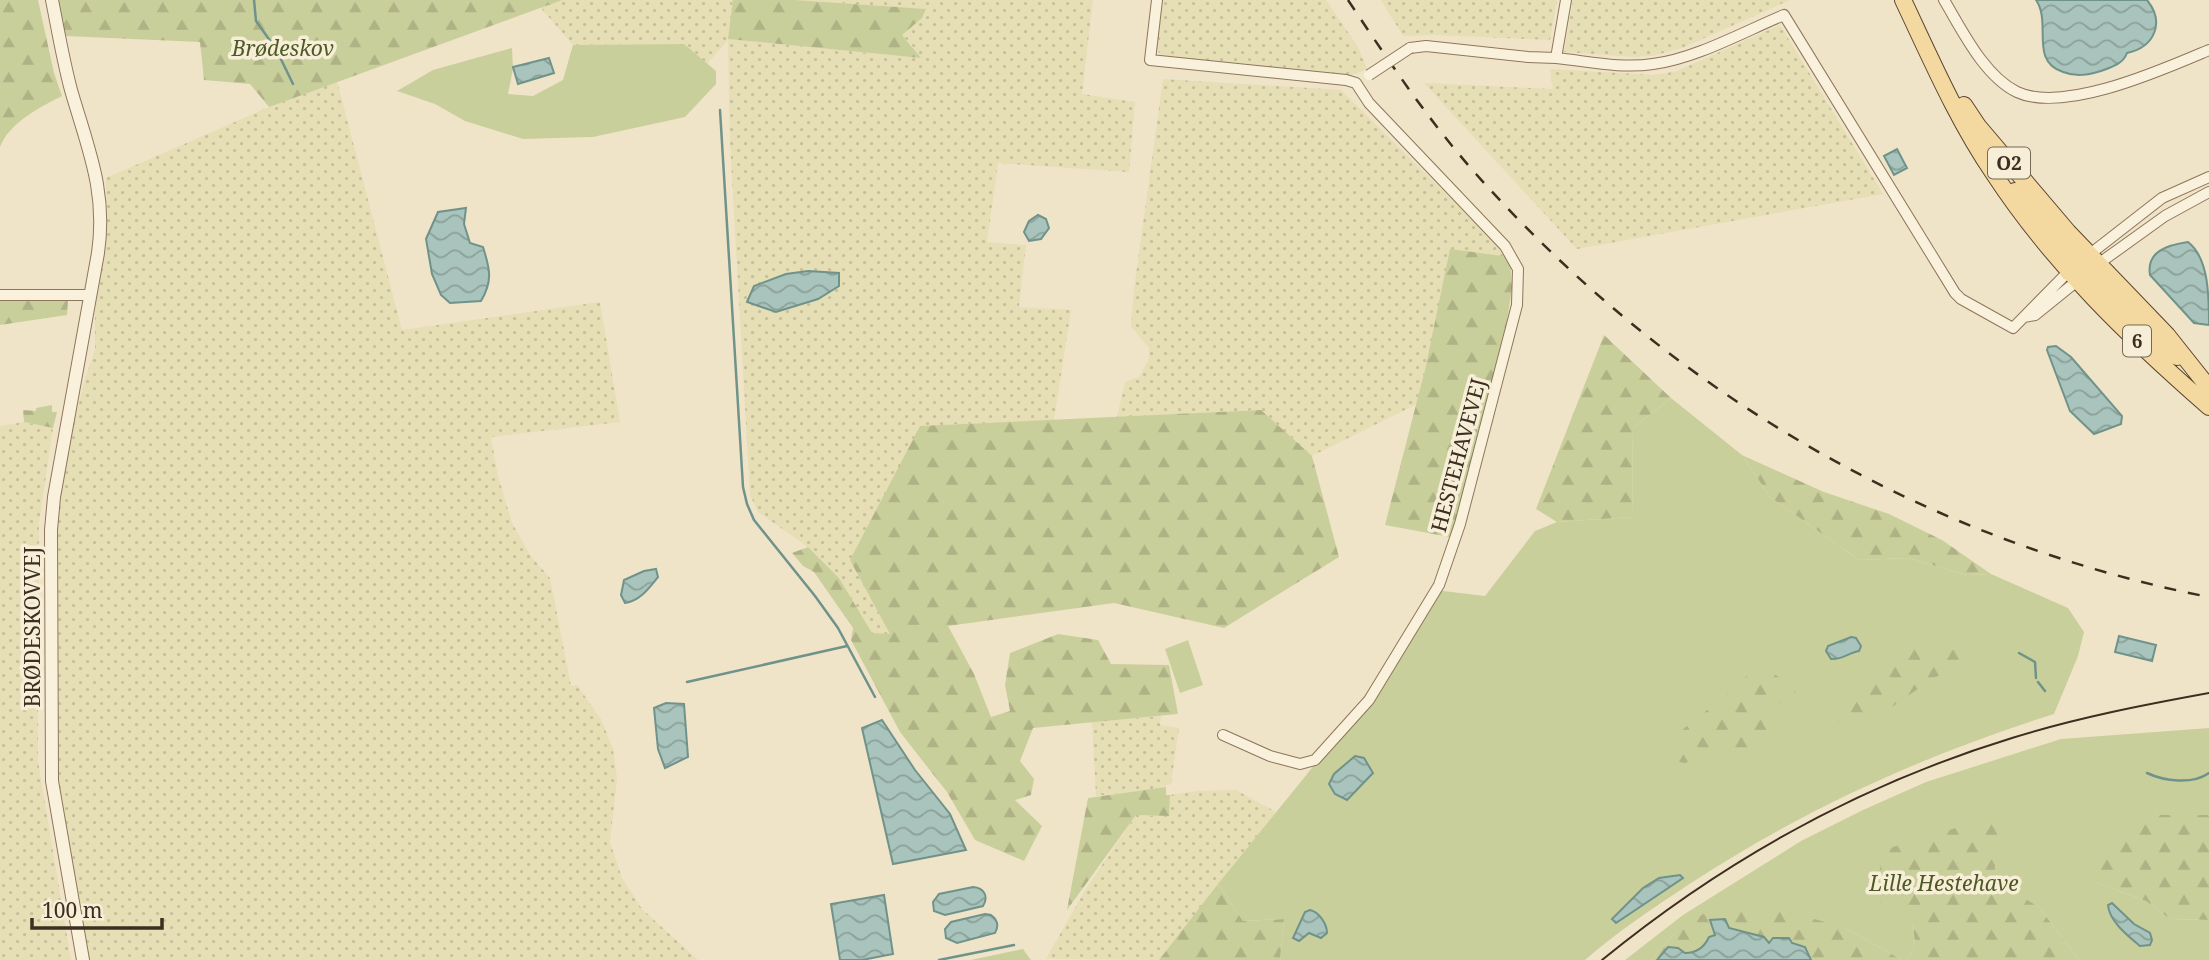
<svg xmlns="http://www.w3.org/2000/svg" width="2209" height="960" font-family="'Noto Serif',serif">
  <style>
    .farmland { fill: url(#farmland-dots) }
    .grass { fill: #c9cf9b }
    .forest { fill: url(#forest-firs) }
    .water { fill: url(#water-waves); stroke: #6f938a; stroke-width: 2 }
    .lines { fill: none; stroke-linecap: round; stroke-linejoin: round }
    .stream { stroke: #6f938a; stroke-width: 2.5 }
    .minor-casing { stroke: #8d765c; stroke-width: 12 }
    .tertiary-casing { stroke: #8d765c; stroke-width: 14 }
    .primary-casing { stroke: #5b4430; stroke-width: 18 }
    .minor { stroke: #faf1dc; stroke-width: 10 }
    .tertiary { stroke: #faf1dc; stroke-width: 12 }
    .primary { stroke: #f3d9a0; stroke-width: 16 }
    .tram { stroke: #3d2e20; stroke-width: 2 }
    .rail { stroke: #3d2e20; stroke-width: 2.5; stroke-dasharray: 12 12; stroke-linecap: butt }
    .minor-bridge-casing { stroke: #8d765c; stroke-width: 12; stroke-linecap: butt }
    .minor-bridge { stroke: #faf1dc; stroke-width: 10 }
    .labels { text-anchor: middle; dominant-baseline: central; stroke-width: 7; stroke-linejoin: round; paint-order: stroke }
    .shield { fill: #f7eed8; stroke: #756857; stroke-width: 2 }
    .shield-label { font-size: 19px; font-weight: bold; fill: #3d2e20 }
    .park-label { font-size: 21px; font-style: italic; fill: #4d5a26; stroke: #f7eed8 }
    .street-label { font-size: 21px; fill: #3d2e20; stroke: #f7eed8 }
  </style>
  <defs>
    <pattern id="farmland-dots" width="8" height="8" patternUnits="userSpaceOnUse" patternTransform="scale(1.75)"><rect width="8" height="8" fill="#e6deb5"/><path d="M2 2h.1M6 6h.1" fill="none" stroke="#c6bf9b" stroke-width="1.8" stroke-linecap="round"/></pattern>
    <pattern id="forest-firs" width="22" height="20" patternUnits="userSpaceOnUse" patternTransform="scale(1.75)"><rect width="22" height="20" fill="#c9cf9b"/><path d="M5 1l3.5 6h-7zM16 11l3.5 6h-7z" fill="#aeb285"/></pattern>
    <pattern id="water-waves" width="16" height="10" patternUnits="userSpaceOnUse" patternTransform="scale(1.75)"><rect width="16" height="10" fill="#a9c4bc"/><path d="M0 5q4-4 8 0t8 0" fill="none" stroke="#8ba098"/></pattern>
  </defs>
  <rect width="100%" height="100%" fill="#f0e4c8"/>
  <!-- farmland -->
  <path class="farmland" d="M562,0H733L729,39L920,58L910,43L901,35L922,18L926,9L795,0H1093L1082,94L1135,102L1129,172L998,163L987,242L1026,245L1019,307L1071,310L1054,420L920,426L890,634H872L839,578L808,547L758,512L750,495L730,143L728,40L707,64L684,44L573,45L540,7Z
    M1163,0H1326L1358,47L1367,69L1351,76L1162,56L1156,49Z
    M1381,0H1557L1550,40L1435,35L1403,36Z
    M1573,0H1790L1682,48L1652,56L1634,57L1564,52Z
    M1780,25L1883,194L1577,249L1424,83L1553,89L1550,69L1655,75L1677,71Z
    M1163,79L1341,90L1510,257L1425,370L1417,404L1312,456L1261,410L1117,417L1125,382L1139,377L1149,359V348L1131,326L1134,289Z
    M337,81L402,330L600,302L620,422L491,437L498,476L512,523L530,555L550,578L571,686L577,685L601,719L613,749L617,778L610,842L622,878L642,909L698,960H87L53,768L50,517L85,379L95,349V312L107,231L106,178L269,107Z
    M24,422L53,428L39,523L38,761L71,960H0V426Z
    M1161,716L1160,725L1179,728L1171,784L1156,789L1096,796L1092,722Z
    M1236,790L1276,812L1159,960L1046,959L1085,890L1136,815L1168,816L1170,795L1198,791Z"/>
  <!-- grass -->
  <path class="grass" d="M684,44L716,71V84L685,117L593,137L523,139L465,121L435,104L397,91L433,70L512,48L513,69L508,94L533,96L563,80L573,45Z
    M1671,398L1742,455L1770,497L1859,560L1908,558L1967,575L1991,574L2068,608L2084,632L2078,656L2054,714C1924,755 1802,810 1688,885C1653,908 1617,932 1585,960H1280L1284,919L1243,921L1218,884L1337,737L1435,590L1485,596L1535,531L1557,522L1632,517L1633,428Z
    M1188,640L1203,685L1180,693L1165,649Z
    M2209,728V815H2156L2097,883L2146,901L2170,919L2209,920V960H2079L2039,907L1993,881L1997,815L1913,921L1915,946L1907,960H1902L1845,928L1677,931L1651,960H1625L1683,915L1801,841L1863,810L1926,782L2061,739Z
    M1023,949L1031,960H971Z"/>
  <!-- forest -->
  <path class="forest" d="M0,0H38L54,73L62,96C39,108 10,122 0,147Z
    M58,0H562L269,107L250,84L204,80L200,42L65,36Z
    M733,0H795L926,9L922,18L902,35L921,58L728,39Z
    M1450,249L1510,257L1512,288L1502,353L1455,538L1385,525L1425,370Z
    M68,301L67,315L0,325V301Z
    M1604,335L1671,398L1633,428L1632,517L1557,522L1536,509Z
    M52,405V412H57L53,428L24,422L23,410L36,411V408Z
    M1261,410L1312,456L1339,557L1224,628L1114,603L948,626L974,674L991,717L1010,711L1005,685L1010,653L1058,634L1098,640L1111,664L1169,665L1178,714L1033,728L1020,761L1034,779L1031,795L1015,800L1042,826L1024,861L975,840L947,792L900,732L851,640L853,628L814,572L803,566L792,553L808,547L839,578L872,633L890,634L850,560L920,426Z
    M1742,455L1824,492L1889,514L1942,540L1991,574L1967,575L1908,558L1859,560L1770,497Z
    M1912,642L1954,650L1980,651L1986,656L1974,664L1935,677L1892,707L1854,728H1844C1835,718 1833,712 1836,700Z
    M1764,670L1772,672L1796,691C1787,702 1775,706 1762,706L1759,714L1771,740L1743,755L1723,754L1684,763L1672,760L1667,754L1672,741L1682,730L1734,689L1749,673Z
    M1166,787V795H1170L1169,816L1136,815L1067,910L1088,798Z
    M1998,815L1994,881L2039,907L2079,960H1907L1915,946L1913,921L1880,902V851Z
    M2156,815H2209V920L2170,919L2146,901L2097,883L2090,864L2119,831Z
    M1218,884L1243,921L1284,919L1280,960H1159Z
    M1717,905L1784,910L1845,928L1902,960H1651L1677,931Z"/>
  <!-- water -->
  <path class="water" d="M2036,0H2147C2165,22 2155,47 2127,53C2123,64 2112,67 2101,71C2088,75 2076,77 2063,72C2029,61 2052,23 2036,0Z
    M549,58L554,73L518,84L513,67Z
    M1897,149L1907,168L1894,175L1884,156Z
    M466,208L464,224L470,243L483,247C490,269 493,281 481,301L450,303L441,295L432,274L426,239L438,212Z
    M1038,215L1046,219L1049,228L1041,239L1029,241L1024,232L1029,221Z
    M2188,242C2209,258 2209,297 2209,325L2194,323L2150,275C2146,251 2168,245 2188,242Z
    M808,271L839,273V286L818,299L776,312L747,302L754,286L786,274Z
    M2056,346L2071,357L2122,416L2121,424L2094,434L2070,411L2047,350L2048,347Z
    M656,569L658,577C649,588 640,601 625,603L621,595L624,580L644,571Z
    M2119,636L2156,645L2152,661L2115,652Z
    M1851,637L1856,638L1861,646L1859,651C1848,653 1842,660 1831,659L1826,651L1828,646Z
    M666,703L684,704L688,757L665,768L658,749L654,708Z
    M882,720L915,770L950,814L966,850L893,864L862,728Z
    M1355,756L1364,758L1373,773L1347,800L1335,794L1329,784L1334,774Z
    M1680,875L1683,878L1616,923L1612,919L1643,888L1659,878Z
    M973,887C984,888 989,896 983,906L945,915L934,911L933,902L939,894Z
    M884,895L893,954L862,960H840L831,904Z
    M2112,903L2134,924L2150,933L2152,940L2150,945L2140,946C2128,936 2109,921 2108,905Z
    M1310,910C1319,912 1327,924 1327,933L1321,938L1309,933L1299,941L1293,938L1305,912Z
    M985,914L991,915C998,920 999,926 995,933L957,943L946,938L945,929L951,922Z
    M1725,919L1729,928L1764,937L1769,943L1773,938H1789L1792,943L1805,947L1811,960H1657L1668,947L1678,948L1685,953C1696,953 1704,948 1709,937L1715,935L1710,920Z"/>
  <g class="lines">
    <!-- stream -->
    <path class="stream" d="M254,0L256,21L276,49L293,84
      M720,110L743,487L747,504L754,520L815,596L838,628L875,697
      M2019,653L2035,662L2036,678
      M687,682L847,646
      M2038,682L2045,691
      M2147,773C2164,781 2192,785 2209,773
      M939,960L1014,945"/>
    <!-- minor casing -->
    <g class="minor-casing">
      <path id="minor" d="M1157,0L1150,60L1346,80L1356,83L1369,103L1505,246L1518,269L1517,305L1460,524L1439,585L1369,700L1315,760L1300,764L1270,756L1223,735
        M1944,0C1962,30 1984,76 2017,92C2064,114 2164,69 2209,50
        M1410,48L1426,46L1528,57L1556,58L1566,0
        M1556,58C1587,61 1621,69 1653,64C1695,59 1745,31 1784,15L1955,293L1961,299L2013,328L2072,268
        M2085,258L2162,198L2209,177
        M2094,267L2165,216L2209,192
        M0,295H91
        M2024,317L2035,315L2082,277"/>
    </g>
    <!-- tertiary casing -->
    <g class="tertiary-casing">
      <path id="tertiary" d="M52,0C58,30 63,60 71,90C88,149 107,191 98,253L54,497L51,530L52,781L83,960"/>
    </g>
    <!-- primary casing -->
    <g class="primary-casing">
      <path id="primary" d="M1903,0C1931,59 1957,120 1994,174C2053,264 2129,337 2209,407
        M1964,105L1978,126L2068,232L2167,335L2209,388
        M2015,191L2076,261L2084,265L2096,264
        M2068,272L2086,274L2092,277L2153,340L2177,357"/>
    </g>
    <!-- minor -->
    <use href="#minor" class="minor"/>
    <!-- tertiary -->
    <use href="#tertiary" class="tertiary"/>
    <!-- primary -->
    <use href="#primary" class="primary"/>
    <!-- tram -->
    <path class="tram" d="M1602,960C1723,861 1862,784 2012,738C2076,718 2143,705 2209,693"/>
    <!-- rail -->
    <path class="rail" d="M1348,0C1388,60 1428,120 1476,174C1669,391 1924,541 2209,597"/>
    <!-- minor-bridge casing -->
    <g class="minor-bridge-casing">
      <path id="minor-bridge" d="M1369,75L1410,48"/>
    </g>
    <!-- minor-bridge -->
    <use href="#minor-bridge" class="minor-bridge"/>
  </g>
  <g class="labels">
    <!-- shield labels -->
    <g class="shield">
      <rect x="1988" y="147.5" width="42" height="31" rx="5"/>
      <rect x="2123" y="325.5" width="28" height="31" rx="5"/>
    </g>
    <g class="shield-label">
      <text x="2009" y="163">O2</text>
      <text x="2137" y="341">6</text>
    </g>
    <!-- park labels -->
    <g class="park-label">
      <text x="283" y="48">Brødeskov</text>
      <text x="1944" y="883">Lille Hestehave</text>
    </g>
    <!-- street labels -->
    <g class="street-label">
      <text transform="translate(1458 455) rotate(-75)">HESTEHAVEVEJ</text>
      <text transform="translate(32 627) rotate(-90)">BRØDESKOVVEJ</text>
    </g>
  </g>
  <!-- scale -->
  <path d="M32 918v10h130v-10" fill="none" stroke="#3d2e20" stroke-width="3.5"/>
  <text x="42" y="918" font-size="21" fill="#3d2e20" stroke="#f7eed8" stroke-width="5" paint-order="stroke">100 m</text>
</svg>
